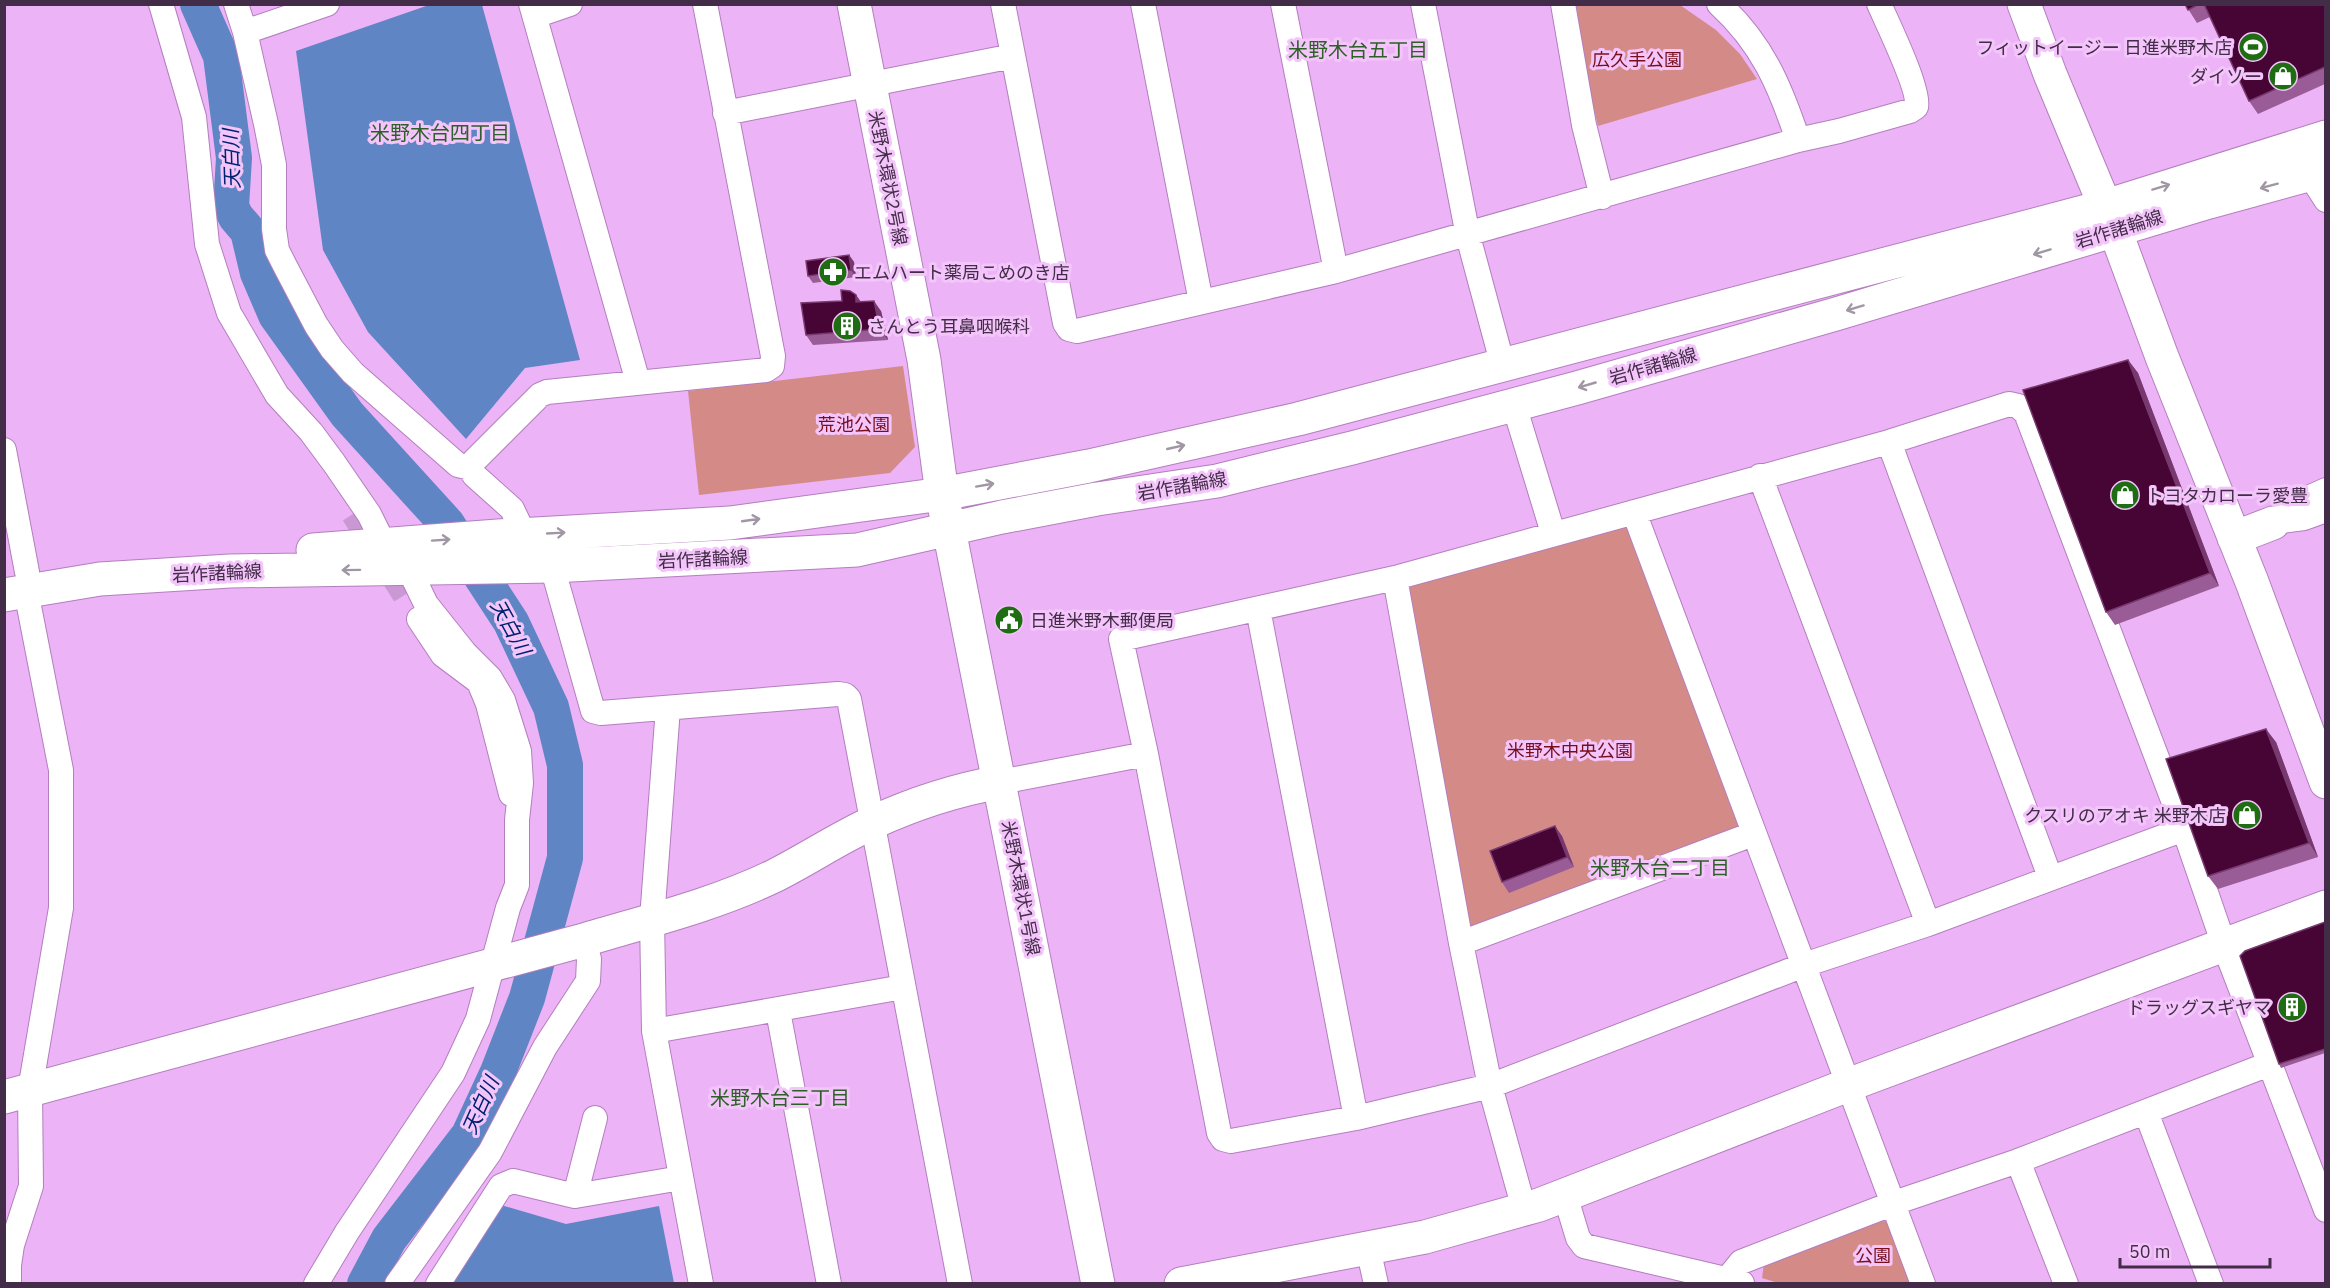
<svg xmlns="http://www.w3.org/2000/svg" width="2330" height="1288" font-family="'IBM Plex Sans','Noto Sans JP',sans-serif">
  <style>
    .green { fill: #d48b88 }
    .water { fill: #6085c5 }
    .lines { fill: none; stroke-linecap: round; stroke-linejoin: round }
    .river { stroke: #6085c5; stroke-width: 36 }
    .street-tunnel { stroke: #ca98d3; stroke-width: 24; stroke-dasharray: 24 12; stroke-linecap: butt }
    .street-casing { stroke: #b47ebe; stroke-width: 26 }
    .secondary-casing { stroke: #b47ebe; stroke-width: 35 }
    .street { stroke: #fff; stroke-width: 24 }
    .secondary { stroke: #fff; stroke-width: 33 }
    .wall { fill: #995c96 }
    .shaded-wall { fill: #78396f }
    .building { fill: #460535; stroke: #78396f; stroke-width: 1.5 }
    .oneway { stroke: #a196a3 }
    .labels { text-anchor: middle; dominant-baseline: central; stroke-width: 6; stroke-linejoin: round; paint-order: stroke }
    .poi-label { font-size: 18px; fill: #432c47; stroke: #f3c5fb; text-anchor: end }
    .park-label { font-size: 18px; fill: #770e1c; stroke: #f3c5fb }
    .street-label { font-size: 18px; fill: #432c47; stroke: #f3c5fb }
    .neighbourhood-label { font-size: 20px; fill: #2e5f28; stroke: #f3c5fb }
    .water-label { font-size: 20px; font-style: italic; fill: #00226e; stroke: #f3c5fb }
  </style>
  <rect width="100%" height="100%" fill="#ecb3f6"/>
  <!-- green -->
  <path class="green" d="M1569,5H1680L1716,30L1740,54L1757,79L1598,126Z
    M903,366L915,447L890,473L699,495L688,391Z
    M1622,523L1631,529L1739,822L1736,832L1477,929L1468,925L1404,592L1410,583Z
    M1881,1221L1892,1222L1913,1283L1782,1284L1762,1278L1764,1264Z"/>
  <!-- water -->
  <path class="water" d="M429,5H482L580,360L525,368L466,439L368,332L323,250L296,51Z
    M501,1205L566,1224L659,1206L674,1283L449,1284Z"/>
  <g class="lines">
    <!-- river -->
    <path class="river" d="M198,4L221,56L234,158L231,207L236,217L248,231L258,273L276,315L347,414L447,524L511,622L551,707L565,765V858L527,998L498,1072L469,1135L389,1239L365,1284"/>
    <!-- street-tunnel -->
    <path class="street-tunnel" d="M353,514L410,604"/>
    <!-- street casing -->
    <g class="street-casing">
      <path id="street" d="M161,4L194,117L207,244L229,313L277,395L311,432L334,463L369,514L384,544
        M236,4L245,32L266,124L274,165V229L277,250L284,264L316,325L332,349L353,373L458,465L471,468L474,475L512,509L524,534
        M531,4L638,382
        M1003,4L1065,323L1069,329L1077,331L1336,271L1798,140L1839,131L1910,111L1916,107C1921,92 1887,22 1879,4
        M1143,4L1201,302
        M1283,4L1336,271
        M1423,4L1468,236L1503,366
        M1563,4L1584,125L1602,197
        M1719,4C1762,43 1780,86 1798,140
        M535,16L570,4
        M245,32L327,4
        M725,113L1013,56
        M2310,175L2326,200
        M1514,405L1553,533
        M1889,442L2050,877
        M4,450L27,572
        M471,468L474,461L540,395L547,392L766,370L772,366L773,356L705,4
        M1760,476L1928,924
        M1634,512L1923,1284
        M2275,522L2304,518L2326,510
        M2273,523L2295,504L2326,490
        M552,566L593,711L601,713L838,694L845,695L849,699L960,1284
        M1395,578L1461,943L1490,1086L1524,1209
        M1258,609L1356,1118
        M419,619L443,655L479,682L488,704L511,794
        M668,708L652,919L654,1031L701,1284
        M1000,782L1146,754
        M2184,829L1928,924L1804,965L1490,1086L1356,1118L1231,1141L1223,1139L1219,1133L1146,754L1121,639L1395,578L1889,442L2009,404L2018,406L2026,413L2184,829L2224,945L2326,1210
        M1461,943L1753,834
        M778,1011L829,1284
        M654,1031L903,987
        M2146,1112L2211,1284
        M2018,1161L2066,1284
        M1565,1195L1578,1238L1584,1246L1742,1283
        M575,1196L595,1118
        M1368,1248L1376,1284
        M1728,1278L1741,1262L1894,1203L2018,1161L2269,1064
        M9,1284V1265L12,1245L31,1186L30,1090L61,908V770L26,591
        M316,1284L347,1232L453,1073L478,1019L508,908L517,885V820L521,783L519,751L503,700L490,678L465,653L426,604L409,569
        M397,1284L490,1152L545,1047L588,981L589,959L584,940
        M438,1284L501,1186L513,1181L575,1196L681,1178"/>
    </g>
    <!-- secondary casing -->
    <g class="secondary-casing">
      <path id="secondary" d="M854,4L924,360L942,494L1098,1284
        M2024,4L2050,74L2115,230L2162,357L2252,582L2326,782
        M2234,538L2273,523
        M313,550L498,536L730,523L942,494L1089,466L1298,419L2106,206L2326,137
        M4,595L100,579L230,571L552,566L857,550L1002,517L1097,499L1217,481L1352,448L1577,388L1836,314L2209,202L2326,170
        M4,1097L584,940C647,921 714,905 774,876C808,859 840,837 874,822C915,803 956,790 1000,782
        M1181,1284L1425,1237L1539,1205L1848,1085L2326,907"/>
    </g>
    <!-- street -->
    <use href="#street" class="street"/>
    <!-- secondary -->
    <use href="#secondary" class="secondary"/>
  </g>
  <!-- wall -->
  <path class="wall" d="M2185,4H2325V84L2258,114L2249,101L2210,17L2197,23Z
    M849,255L854,262L856,277L813,283L808,276Z
    M856,295L861,302L881,311L888,340L813,345L806,335L842,301Z
    M2128,360L2138,373L2219,586L2115,625L2106,612Z
    M2276,742L2318,857L2218,889L2208,876Z
    M1562,836L1574,867L1509,893L1502,882Z
    M2325,922V1053L2281,1068L2279,1064Z"/>
  <!-- shaded-wall -->
  <path class="shaded-wall" d="M849,255L854,262L856,277L851,270Z
    M856,295L863,305L856,302Z
    M874,301L881,311L888,340L880,329Z
    M2128,360L2138,373L2219,586L2210,573Z
    M2266,729L2276,742L2318,857L2309,843Z
    M1555,826L1562,836L1574,867L1567,857Z"/>
  <!-- building -->
  <path class="building" d="M2185,4H2199L2188,10Z
    M2204,4H2325V67L2249,101Z
    M849,255L851,270L808,276L806,261Z
    M841,290L850,291L856,295V302L874,301L880,329L806,335L801,303L842,301Z
    M2128,360L2210,573L2106,612L2023,390Z
    M2266,729L2309,843L2208,876L2166,759Z
    M1555,826L1567,857L1502,882L1490,851Z
    M2325,922V1049L2279,1064L2240,956L2245,951Z"/>
  <!-- one-way arrows -->
  <defs><path id="oneway-shaft" d="M-6 0H5M1.5-3L5.5 0L1.5 3" fill="none" stroke-width="1.6" stroke-linecap="round" stroke-linejoin="round" transform="scale(1.5)"/></defs>
  <g class="oneway">
    <use href="#oneway-shaft" transform="translate(2269 186) rotate(165)"/>
    <use href="#oneway-shaft" transform="translate(2161 187) rotate(-17)"/>
    <use href="#oneway-shaft" transform="translate(2042 252) rotate(163)"/>
    <use href="#oneway-shaft" transform="translate(1855 308) rotate(163)"/>
    <use href="#oneway-shaft" transform="translate(1587 385) rotate(164)"/>
    <use href="#oneway-shaft" transform="translate(1176 447) rotate(-13)"/>
    <use href="#oneway-shaft" transform="translate(985 485) rotate(-10)"/>
    <use href="#oneway-shaft" transform="translate(751 520) rotate(-8)"/>
    <use href="#oneway-shaft" transform="translate(556 533) rotate(-3)"/>
    <use href="#oneway-shaft" transform="translate(441 540) rotate(-4)"/>
    <use href="#oneway-shaft" transform="translate(351 570) rotate(179)"/>
  </g>
  <!-- icons -->
  <defs>
    <g id="stadium-disc" transform="scale(1.5)"><circle r="9.5" fill="#1e6d12" stroke="#f3c5fb"/><path d="M0-5a6.5 5 0 1 0 0 10a6.5 5 0 1 0 0-10ZM-3.5-1.8h7v3.6h-7Z" fill="#fff"/></g>
    <g id="shop-disc" transform="scale(1.5)"><circle r="9.5" fill="#1e6d12" stroke="#f3c5fb"/><path d="M-5-2.5h2.3a2.7 3.5 0 0 1 5.4 0H5L5.5 6h-11ZM-1.5-2.5h3a1.5 2.3 0 0 0-3 0Z" fill="#fff"/></g>
    <g id="pharmacy-disc" transform="scale(1.5)"><circle r="9.5" fill="#1e6d12" stroke="#f3c5fb"/><path d="M-2-6h4v4h4v4h-4v4h-4v-4h-4v-4h4Z" fill="#fff"/></g>
    <g id="building-disc" transform="scale(1.5)"><circle r="9.5" fill="#1e6d12" stroke="#f3c5fb"/><path d="M-4-6H4V6H1V3H-1V6H-4ZM-2.5-4.3h1.7v1.8h-1.7ZM.8-4.3h1.7v1.8H.8ZM-2.5-1h1.7V.8h-1.7ZM.8-1h1.7V.8H.8Z" fill="#fff"/></g>
    <g id="civic-disc" transform="scale(1.5)"><circle r="9.5" fill="#1e6d12" stroke="#f3c5fb"/><path d="M-.6-6.5H3V-4.5H.6V-3L4-1V1h2V6H-6V1h2V-1L-.6-3ZM-1.2 2.5V6h2.4V2.5Z" fill="#fff"/></g>
  </defs>
  <g fill-rule="evenodd">
    <use href="#stadium-disc" x="2253" y="47"/>
    <use href="#shop-disc" x="2283" y="76"/>
    <use href="#pharmacy-disc" x="833" y="272"/>
    <use href="#building-disc" x="847" y="326"/>
    <use href="#shop-disc" x="2125" y="495"/>
    <use href="#civic-disc" x="1009" y="620"/>
    <use href="#shop-disc" x="2247" y="815"/>
    <use href="#building-disc" x="2292" y="1007"/>
  </g>
  <g class="labels">
    <!-- poi labels -->
    <g class="poi-label">
      <text x="2232" y="47">フィットイージー 日進米野木店</text>
      <text x="2262" y="76">ダイソー</text>
      <text x="854" y="272" text-anchor="start">エムハート薬局こめのき店</text>
      <text x="868" y="326" text-anchor="start">さんとう耳鼻咽喉科</text>
      <text x="2146" y="495" text-anchor="start">トヨタカローラ愛豊</text>
      <text x="1030" y="620" text-anchor="start">日進米野木郵便局</text>
      <text x="2226" y="815">クスリのアオキ 米野木店</text>
      <text x="2271" y="1007">ドラッグスギヤマ</text>
    </g>
    <!-- park labels -->
    <g class="park-label">
      <text x="1637" y="59">広久手公園</text>
      <text x="854" y="424">荒池公園</text>
      <text x="1570" y="750">米野木中央公園</text>
      <text x="1873" y="1255">公園</text>
    </g>
    <!-- street labels -->
    <g class="street-label">
      <text transform="translate(888 178) rotate(79)">米野木環状2号線</text>
      <text transform="translate(2119 229) rotate(-17)">岩作諸輪線</text>
      <text transform="translate(1653 366) rotate(-16)">岩作諸輪線</text>
      <text transform="translate(1182 486) rotate(-10)">岩作諸輪線</text>
      <text transform="translate(703 559) rotate(-3)">岩作諸輪線</text>
      <text transform="translate(217 573) rotate(-3)">岩作諸輪線</text>
      <text transform="translate(1021 888) rotate(79)">米野木環状1号線</text>
    </g>
    <!-- neighbourhood labels -->
    <g class="neighbourhood-label">
      <text x="1358" y="49">米野木台五丁目</text>
      <text x="440" y="132">米野木台四丁目</text>
      <text x="1660" y="867">米野木台二丁目</text>
      <text x="780" y="1097">米野木台三丁目</text>
    </g>
    <!-- water labels -->
    <g class="water-label">
      <text transform="translate(231 159) rotate(-92)">天白川</text>
      <text transform="translate(511 627) rotate(61)">天白川</text>
      <text transform="translate(480 1105) rotate(-66)">天白川</text>
    </g>
  </g>
  <!-- border -->
  <rect width="2330" height="1288" fill="none" stroke="#432c47" stroke-width="12"/>
  <!-- scale -->
  <path d="M2120 1258v9h150v-9" fill="none" stroke="#432c47" stroke-width="3"/>
  <text x="2129" y="1258" font-size="18" fill="#432c47" stroke="#f3c5fb" stroke-width="4.5" paint-order="stroke">50 m</text>
</svg>
